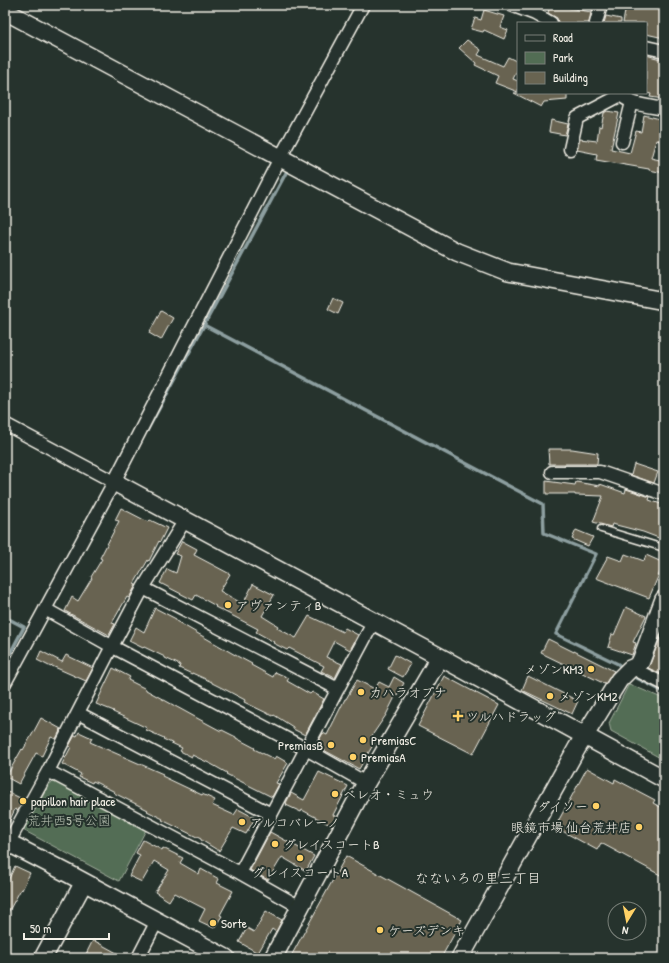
<svg xmlns="http://www.w3.org/2000/svg" width="669" height="963" font-family="'Patrick Hand','Klee One',sans-serif">
  <style>
    .green { fill: #526d54; stroke: #a3af9e }
    .lines { fill: none; stroke-linecap: round; stroke-linejoin: round }
    .stream { stroke: #8d9fa0; stroke-width: 3.5 }
    .building { fill: #686451; stroke: #f4f1e8 }
    .lane-casing { stroke: #f4f1e8; stroke-width: 9 }
    .street-casing { stroke: #f4f1e8; stroke-width: 15 }
    .secondary-casing { stroke: #f4f1e8; stroke-width: 20 }
    .lane { stroke: #26332d; stroke-width: 6 }
    .street { stroke: #26332d; stroke-width: 12 }
    .secondary { stroke: #26332d; stroke-width: 17 }
    .poi-dot { fill: #ffd166; stroke: #26332d; stroke-width: 1.5 }
    .labels { text-anchor: middle; dominant-baseline: central; stroke-width: 4; stroke-linejoin: round; paint-order: stroke }
    .poi-label { font-size: 13px; fill: #f4f1e8; stroke: #26332d; text-anchor: start }
    .park-label { font-size: 13px; fill: #b3bcad; stroke: #26332d }
    .neighbourhood-label { font-size: 14px; fill: #f4f1e8; stroke: #26332d }
  </style>
  <rect width="100%" height="100%" fill="#26332d"/>
  <filter id="ink" filterUnits="userSpaceOnUse"><feTurbulence type="fractalNoise" baseFrequency=".025" numOctaves="2"/><feDisplacementMap in="SourceGraphic" scale="8" xChannelSelector="R" yChannelSelector="G"/><feConvolveMatrix kernelMatrix="1 2 1 2 8 2 1 2 1" color-interpolation-filters="sRGB"/></filter>
  <g filter="url(#ink)">
    <!-- green -->
    <path class="green" d="M629,684L664,699V760L611,731L609,723Z
      M59,781L147,828L119,881L23,830L50,783Z"/>
    <g class="lines">
      <!-- stream -->
      <path class="stream" d="M204,325L543,504L544,533L596,554L556,634L618,664L623,669
        M147,431L287,171
        M5,617L24,627L5,663
        M631,675L664,692"/>
    </g>
    <!-- building -->
    <path class="building" d="M550,5H562L570,7L569,8L591,12L589,23H558L557,18L548,13Z
      M626,5H644L664,10V38L646,34V23H623Z
      M484,10L504,16L500,27L508,30L504,39L484,30L483,32L471,29L475,18L481,20Z
      M606,16L621,19V23H604Z
      M467,40L481,50L478,55L503,66L508,57L518,62V69L513,79L518,81V92L495,83L498,76L475,65L476,63L459,48Z
      M646,55L664,60V99L650,97L651,94L646,93Z
      M514,93H567V100L544,102L541,107Z
      M607,111L619,113L611,149L630,153L636,131L641,132L644,115L664,120L662,129L664,130V142L656,140L651,158L664,161V173L649,170V169L596,160L597,154L577,150L580,139L597,141L599,126L601,127L604,113Z
      M551,120L568,124L565,135L549,132Z
      M333,298L343,303L338,314L328,309Z
      M161,311L173,318L161,340L149,333Z
      M548,449H572L598,453L597,464H549Z
      M634,464L658,472L654,483L631,475Z
      M546,481L575,485L576,482L600,486V484L625,493L626,489L650,497L649,500L664,505L660,523L664,524V540L643,532L624,527L612,524L611,527L593,522L603,496L575,495V494H546Z
      M121,508L148,522L150,520L167,528L160,542L159,541L149,561L148,560L134,584L136,585L129,598L127,597L112,623L115,624L109,635L65,611L72,597L78,601L92,578L91,577L102,559L100,558L119,521L115,520Z
      M576,530L593,537L588,546L572,539Z
      M182,541L197,549L194,555L230,574L220,591L243,604L253,584L274,595L262,616L278,626L277,628L296,638L309,616L343,632L345,628L358,635L350,650L334,641L326,657L342,664L335,678L321,671L324,666L289,648L287,650L273,643L274,642L256,632L258,629L233,616L215,607L216,606L196,595L193,600L160,583L167,569L176,573L181,556L175,554Z
      M625,554L644,561L646,555L664,563V574L660,572L649,598L596,578L608,556L622,561Z
      M626,607L646,616L633,642L636,643L632,655L608,647L612,634L614,635Z
      M155,608L176,619V621L237,656L252,664L251,665L273,677L275,672L289,678L287,681L310,694L312,692L324,699L305,735L293,729V727L274,715L273,716L244,702L245,700L228,691L212,683V682L192,673V674L179,668L180,665L165,658V657L144,647L143,648L129,641L136,627L144,632Z
      M664,628V675L648,668L650,664Z
      M548,639L574,652V651L614,671L605,684L541,653Z
      M41,651L62,662L66,655L93,668L86,681L52,666L51,667L37,660Z
      M395,655L411,664L403,677L388,669Z
      M113,668L130,677L128,680L146,689V690L195,717L221,731L222,730L236,737V738L255,748L254,749L274,759L276,756L288,763L276,783L279,784L272,797L226,774L227,773L211,764L192,755V757L180,751L182,748L163,739L164,738L146,730L147,728L113,712L114,711L96,704L103,689Z
      M444,676L499,705L473,754L418,726Z
      M528,676L578,701L572,714L522,690Z
      M394,677L404,683L397,696L396,695L386,715L371,737L376,740L359,769L318,747L320,743L318,742L323,733L327,735L345,699H346L357,680L375,689L379,682L389,687Z
      M41,718L61,729L56,739L51,737L42,756L36,753L19,784L6,777L22,749L23,750L33,733Z
      M79,732L92,738L90,742L163,774L162,776L202,795V794L215,800L212,805L234,815L238,809L255,818L246,834L233,828L219,851L201,840V839L162,820L163,819L147,811L148,810L114,793L115,792L93,781L92,783L79,777L81,774L62,764L71,747L69,746L75,735L77,736Z
      M587,768L614,783L615,779L655,800L653,803L664,809V877L601,843L597,850L555,827Z
      M319,772L348,786L333,815L337,817L332,826L302,810L301,812L286,805L287,804L286,803L291,793L304,800Z
      M8,792L24,800L18,811L15,809L5,831V798Z
      M270,832L314,856L306,871L282,857L268,880L250,870Z
      M143,840L162,850L163,848L183,858L180,863L199,874L201,869L219,879L217,883L233,891L220,915L222,916L214,928L199,921L205,909L174,893L169,901L155,892L169,870L154,861L142,882L129,876L140,855L136,853Z
      M346,856L462,920L441,958H290Z
      M15,866L30,873L22,890L21,889L5,918V887Z
      M266,911L282,920L276,932L272,929L258,953L239,942L247,928L254,932Z
      M93,940L126,958H84Z"/>
    <g class="lines">
      <!-- lane casing -->
      <g class="lane-casing">
        <path id="lane" d="M601,529L664,548"/>
      </g>
      <!-- street casing -->
      <g class="street-casing">
        <path id="street" d="M511,5L535,14L551,23
          M596,23L601,5
          M646,47L664,51
          M619,93C628,105 650,106 664,109
          M622,142L632,102
          M570,149L577,118L621,95
          M5,424L114,482
          M552,472H600L664,494
          M185,520L143,588L108,654L48,771L240,873L300,907
          M143,588L338,689
          M45,609L113,647L306,749L366,783
          M635,667L642,673L664,684
          M5,683L114,482L280,158L363,5
          M78,713L271,814
          M5,849L48,771
          M240,873L374,621
          M138,958L157,921"/>
      </g>
      <!-- secondary casing -->
      <g class="secondary-casing">
        <path id="secondary" d="M5,11L457,252L508,272L664,301
          M114,482L440,657L664,779
          M5,841L69,874L226,958
          M43,958L84,882
          M273,958L366,783L440,657
          M460,958L577,748L619,680L630,669L635,667L641,661L664,599"/>
      </g>
      <!-- lane -->
      <use href="#lane" class="lane"/>
      <!-- street -->
      <use href="#street" class="street"/>
      <!-- secondary -->
      <use href="#secondary" class="secondary"/>
    </g>
  </g>
  <!-- markers -->
  <g class="poi-dot">
    <circle cx="228" cy="605" r="4"/>
    <circle cx="591" cy="669" r="4"/>
    <circle cx="361" cy="692" r="4"/>
    <circle cx="550" cy="696" r="4"/>
    <path d="M456 710h4v4h4v4h-4v4h-4v-4h-4v-4h4z"/>
    <circle cx="363" cy="740" r="4"/>
    <circle cx="331" cy="745" r="4"/>
    <circle cx="353" cy="757" r="4"/>
    <circle cx="335" cy="794" r="4"/>
    <circle cx="23" cy="801" r="4"/>
    <circle cx="596" cy="806" r="4"/>
    <circle cx="242" cy="822" r="4"/>
    <circle cx="639" cy="827" r="4"/>
    <circle cx="275" cy="844" r="4"/>
    <circle cx="300" cy="858" r="4"/>
    <circle cx="213" cy="923" r="4"/>
    <circle cx="380" cy="930" r="4"/>
  </g>
  <g class="labels">
    <!-- poi labels -->
    <g class="poi-label">
      <text x="236" y="605">アヴァンティB</text>
      <text x="583" y="669" text-anchor="end">メゾンKM3</text>
      <text x="369" y="692">カハラオプナ</text>
      <text x="558" y="696">メゾンKM2</text>
      <text x="466" y="716">ツルハドラッグ</text>
      <text x="371" y="740">PremiasC</text>
      <text x="323" y="745" text-anchor="end">PremiasB</text>
      <text x="361" y="757">PremiasA</text>
      <text x="343" y="794">ベレオ・ミュウ</text>
      <text x="31" y="801">papillon hair place</text>
      <text x="588" y="806" text-anchor="end">ダイソー</text>
      <text x="250" y="822">アルコバレーノ</text>
      <text x="631" y="827" text-anchor="end">眼鏡市場 仙台荒井店</text>
      <text x="283" y="844">グレイスコートB</text>
      <text x="300" y="872" text-anchor="middle">グレイスコートA</text>
      <text x="221" y="923">Sorte</text>
      <text x="388" y="930">ケーズデンキ</text>
    </g>
    <!-- park labels -->
    <g class="park-label">
      <text x="69" y="820">荒井西5号公園</text>
    </g>
    <!-- neighbourhood labels -->
    <g class="neighbourhood-label">
      <text x="478" y="877">なないろの里三丁目</text>
    </g>
  </g>
  <!-- margin -->
  <rect width="669" height="963" fill="none" stroke="#26332d" stroke-width="20"/>
  <rect x="10" y="10" width="649" height="943" fill="none" stroke="#f4f1e8" stroke-width="1.5" filter="url(#ink)"/>
  <!-- legend -->
  <rect x="517" y="22" width="130" height="72" fill="#26332d" stroke="#787f78"/>
  <rect x="525" y="35" width="20" height="6" fill="#26332d" stroke="#787f78"/>
  <text x="553" y="42" font-size="12" fill="#f4f1e8">Road</text>
  <rect x="525" y="52" width="20" height="12" fill="#526d54" stroke="#787f78"/>
  <text x="553" y="62" font-size="12" fill="#f4f1e8">Park</text>
  <rect x="525" y="72" width="20" height="12" fill="#686451" stroke="#787f78"/>
  <text x="553" y="82" font-size="12" fill="#f4f1e8">Building</text>
  <!-- north arrow -->
  <g transform="translate(627 921) rotate(190)"><circle r="19" fill="#26332d" stroke="#787f78"/>
  <path d="M0-3L7 15L0 10L-7 15Z" fill="#ffd166"/>
  <text y="-6" font-size="11" font-weight="bold" text-anchor="middle" fill="#f4f1e8">N</text>
  </g>
  <!-- scale -->
  <path d="M24 933v6h85v-6" fill="none" stroke="#f4f1e8" stroke-width="2"/>
  <text x="30" y="933" font-size="12" fill="#f4f1e8" stroke="#26332d" stroke-width="3" paint-order="stroke">50 m</text>
</svg>
